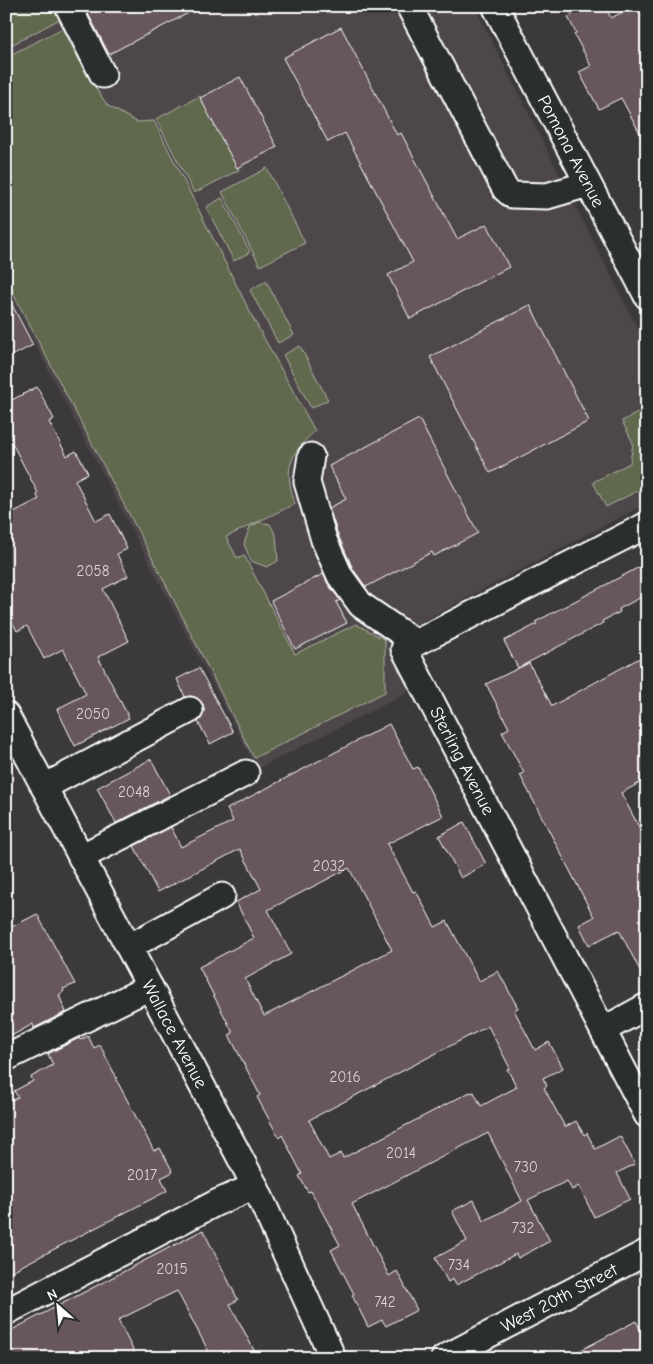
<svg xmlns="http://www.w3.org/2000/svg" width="653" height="1364" font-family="'Comic Neue',sans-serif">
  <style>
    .built { fill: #4d464a }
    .green { fill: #60674d; stroke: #b0b3a6 }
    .building { fill: #67565d; stroke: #fff; fill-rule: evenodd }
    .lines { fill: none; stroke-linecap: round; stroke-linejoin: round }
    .minor-casing { stroke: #fff; stroke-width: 29 }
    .minor { stroke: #2a2d2e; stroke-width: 25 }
    .labels { text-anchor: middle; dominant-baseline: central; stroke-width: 4.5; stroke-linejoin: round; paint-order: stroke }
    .number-label { font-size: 15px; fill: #d9d5d6 }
    .street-label { font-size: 18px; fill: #fff; stroke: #2a2d2e }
  </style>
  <rect width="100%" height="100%" fill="#3c393c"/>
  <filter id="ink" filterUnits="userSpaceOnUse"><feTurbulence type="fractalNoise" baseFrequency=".02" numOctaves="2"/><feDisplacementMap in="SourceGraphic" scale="10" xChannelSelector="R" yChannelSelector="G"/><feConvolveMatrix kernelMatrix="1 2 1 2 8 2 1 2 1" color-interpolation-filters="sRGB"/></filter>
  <g filter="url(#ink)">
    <!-- built -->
    <path class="built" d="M6,6H474L647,347V503L414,626L407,693L257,769L6,289Z"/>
    <!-- green -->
    <path class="green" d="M6,6H54L60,19L6,48Z
      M63,28L86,74L108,106L137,122L154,121L253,318L315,431C288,456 284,469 295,504L226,537L237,558L244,555L295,654L356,624L385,640V692L254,758L159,571L6,280V57Z
      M200,96L239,170L194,193L156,119Z
      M267,168L305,243L260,266L222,192Z
      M222,198L250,252L234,261L206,207Z
      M266,281L294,335L278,343L250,290Z
      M300,346L328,400L311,408L283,355Z
      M647,408V486L606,507L593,482L630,463L633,443L622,421Z
      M259,522L270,524L276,536L278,561L267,567L251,561L244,544L250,527Z"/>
    <!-- building -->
    <path class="building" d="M84,6H202L109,54Z
      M568,6H605L611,18L634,6H647V146L621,98L599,109L592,96L579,72L591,66L574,34L576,33L568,17L572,15Z
      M341,27L397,135L401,133L457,239L487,224L509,267L410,319L388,275L413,262L345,133L328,142L283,58Z
      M240,77L277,147L237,168L200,98Z
      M6,293L33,345L6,359Z
      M530,305L589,421L490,473L430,357Z
      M37,387L54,419L49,422L67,456L76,451L88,473L75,480L96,521L110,514L127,549L117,554L128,576L103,589L129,641L98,657L129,718L75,746L57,709L86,694L63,649L44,659L27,626L17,631L6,610V516L39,499L36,494L38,493L12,443L6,446V403Z
      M419,419L478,533L434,556L432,552L366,587L353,569L338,535L329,508L346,499L329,466Z
      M647,563V594L619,609L620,612L602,621L603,623L518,668L504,641L537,624L535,622Z
      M323,574L328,584L340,600L336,602L347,623L295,649L271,601Z
      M647,654V779L621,793L647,842V984L619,930L589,945L579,925L594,917L520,775L524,773L502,732L509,728L486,684L529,663L552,706Z
      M199,668L233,732L210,744L198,722L202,717L204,711L203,704L197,698L191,696L185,697L177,679Z
      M389,724L413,769L418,767L443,816L387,844L413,892L416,891L435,927L447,921L479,981L498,971L518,1008L514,1010L535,1050L549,1042L563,1068L543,1078L547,1086L544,1088L565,1127L576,1121L584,1135L587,1133L595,1149L620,1136L635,1164L617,1173L630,1199L594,1217L579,1186L572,1190L567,1181L528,1200L550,1241L518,1258L516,1254L456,1285L453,1279L448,1282L435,1258L467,1241L452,1211L474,1200L484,1221L522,1201L488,1133L352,1204L389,1276L397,1271L417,1310L386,1326L382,1320L368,1327L352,1295L354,1294L331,1250L340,1245L311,1191L308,1192L299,1176L302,1174L282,1135L279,1138L257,1097L260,1095L229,1035L233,1033L199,967L254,938L236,902L261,889L240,849L158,892L134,846L171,827L181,847L233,821L227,809ZM349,868L392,950L264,1016L245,979L291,954L268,910ZM488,1026L510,1068L507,1069L517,1087L481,1106L474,1092L471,1093L470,1092L343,1158L341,1153L329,1159L309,1120Z
      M151,759L170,795L116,823L97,788Z
      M464,822L486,864L461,878L439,836Z
      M37,914L75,984L63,989L64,991L59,995L66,1012L34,1028L33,1024L13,1035V1034L6,1037V930Z
      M88,1036L94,1048L100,1045L117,1079H116L154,1151L160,1148L173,1172L161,1178L167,1191L6,1274V1103L18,1097L14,1091L33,1081L31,1077L53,1065L48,1054L79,1038L80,1040Z
      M203,1230L238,1300L230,1304L258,1358H212L177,1291L118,1320L137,1358H6V1333Z
      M636,1321L647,1342V1358H566Z"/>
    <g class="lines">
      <!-- minor casing -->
      <g class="minor-casing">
        <g id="minor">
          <path d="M68,6L103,75"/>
          <path d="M409,6L505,189L512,195L547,196L588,184"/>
          <path id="s1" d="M495,6L647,296"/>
          <path d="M311,456L307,482L324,540L340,576L361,605L416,643"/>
          <path id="s2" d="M647,525L404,649L647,1115"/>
          <path id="s3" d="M6,715L255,1186L333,1358"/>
          <path d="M44,787L190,710"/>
          <path d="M81,857L246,773"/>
          <path d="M129,947L222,896"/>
          <path d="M603,1030L647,1006"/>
          <path d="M6,1058L150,987"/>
          <path d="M6,1312L216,1203L255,1186"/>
          <path id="s4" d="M444,1358L647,1252"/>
        </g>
      </g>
      <!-- minor -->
      <use href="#minor" class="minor"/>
    </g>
  </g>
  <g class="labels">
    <!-- number labels -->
    <g class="number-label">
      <text x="93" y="571">2058</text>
      <text x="93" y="714">2050</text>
      <text x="134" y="792">2048</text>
      <text x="329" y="866">2032</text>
      <text x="345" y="1077">2016</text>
      <text x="401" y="1153">2014</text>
      <text x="526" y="1167">730</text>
      <text x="142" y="1175">2017</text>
      <text x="523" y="1228">732</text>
      <text x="459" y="1265">734</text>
      <text x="172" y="1269">2015</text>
      <text x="385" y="1302">742</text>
    </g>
    <!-- street labels -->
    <g class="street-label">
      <text stroke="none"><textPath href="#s1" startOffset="164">Pomona Avenue</textPath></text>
      <text stroke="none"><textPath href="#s2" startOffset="399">Sterling Avenue</textPath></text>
      <text stroke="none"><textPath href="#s3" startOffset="361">Wallace Avenue</textPath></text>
      <text stroke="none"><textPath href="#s4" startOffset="130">West 20th Street</textPath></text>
    </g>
  </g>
  <!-- margin -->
  <rect width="653" height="1364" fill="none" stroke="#2a2d2e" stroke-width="25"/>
  <rect x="12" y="12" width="628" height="1339" fill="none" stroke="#fff" stroke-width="2" filter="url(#ink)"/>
  <!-- north arrow -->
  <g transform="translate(58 1306) rotate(333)" stroke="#2a2d2e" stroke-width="4" paint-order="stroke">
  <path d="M0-4L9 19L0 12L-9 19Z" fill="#ffffff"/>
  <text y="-8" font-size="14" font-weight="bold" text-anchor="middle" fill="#ffffff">N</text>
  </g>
</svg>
